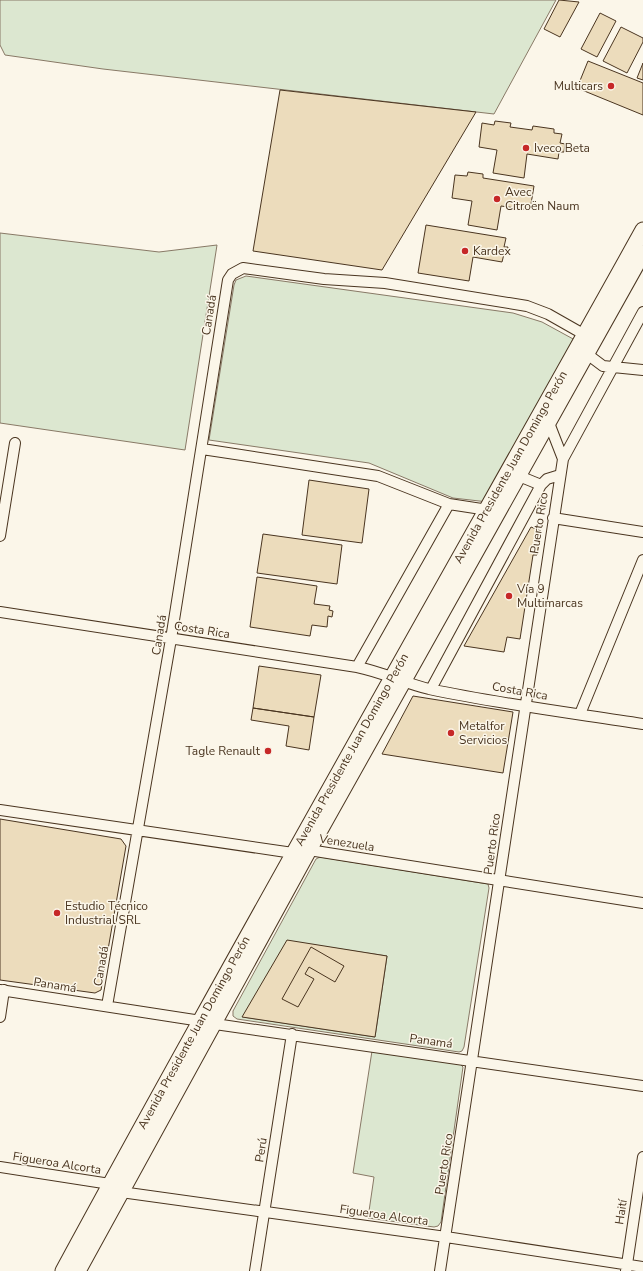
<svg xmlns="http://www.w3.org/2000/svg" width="643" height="1271" font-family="'Nunito Sans',sans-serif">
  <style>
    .green { fill: #dce7d0; stroke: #887966; fill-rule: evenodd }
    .building { fill: #ecdcbc; stroke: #4a3520 }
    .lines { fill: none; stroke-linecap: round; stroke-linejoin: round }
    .street-casing { stroke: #4a3520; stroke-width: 12 }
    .primary-casing { stroke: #4a3520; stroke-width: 17 }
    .street { stroke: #fbf6e9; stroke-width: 10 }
    .primary { stroke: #fbf6e9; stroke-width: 15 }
    .poi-dot { fill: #c62828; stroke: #fbf6e9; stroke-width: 1.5 }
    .labels { text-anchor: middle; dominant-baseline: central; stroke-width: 3; stroke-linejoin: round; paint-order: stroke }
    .poi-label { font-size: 12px; fill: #4a3520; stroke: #fbf6e9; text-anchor: start }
    .street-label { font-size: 12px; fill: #4a3520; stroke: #fbf6e9 }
  </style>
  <rect width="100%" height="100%" fill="#fbf6e9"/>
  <!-- green -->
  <path class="green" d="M0,0H556L494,114L103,69L5,55L0,45Z
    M0,233L159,252L217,245L185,450L0,423Z
    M246,276L513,313L542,322L575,340L488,502L453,498L369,463L209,440L234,285L236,280Z
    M320,857L488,884L489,888L464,1047L462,1051L459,1052L237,1019L233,1016V1011L316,859ZM287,941L387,956L375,1037L243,1017Z
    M372,1051L460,1064L463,1067L441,1222L438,1226L434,1227L368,1218L374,1177L353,1173Z"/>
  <!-- building -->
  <path class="building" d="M559,0L579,2L560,37L544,29Z
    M600,13L616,21L597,57L581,49Z
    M621,27L643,38V42L627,73L603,61Z
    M588,61L643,83V115L577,88Z
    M643,63V80L637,78Z
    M280,90L476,112L382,270L253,251Z
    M495,121L511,123L510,127L532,130L533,126L554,129V133L562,134L560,143L565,144L564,152H559L558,159L527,154L524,178L493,173L497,150L479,147L482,123L494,125Z
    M468,172L483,174V178L534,186L530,210L501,206L497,230L468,225L472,201L452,198L455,175L467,176Z
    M426,225L506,238L504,247H508L507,255L504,254L502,262L473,257L469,281L418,273Z
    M309,480L369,489L362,543L302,535Z
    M531,527L541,531L537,555H533L520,639L507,637L504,652L464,646Z
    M263,534L342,545L337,584L257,573Z
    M257,577L317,586L314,604L330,606L329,610L333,611L332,617L328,616L327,627L312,625L310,636L250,627Z
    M259,666L321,675L314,717L253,708Z
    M413,696L513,712L503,773L382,754Z
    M253,708L314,717L309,750L286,746L289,726L251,720Z
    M0,819L121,839L126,846L101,990L95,993L0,980Z
    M287,940L387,956L375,1037L242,1017Z
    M311,947L344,966L335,982L309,967L305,974L314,979L298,1007L282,999Z"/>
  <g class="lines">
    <!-- street casing -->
    <g class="street-casing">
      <path id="street" d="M587,354L603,366L643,370
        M202,449L378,476L449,504L488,510
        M563,459L643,312
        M519,476L541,485
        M553,518L643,532
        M0,536L15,443
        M0,612L357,667C382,672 404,683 429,689C500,704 572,713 643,724
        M357,667L449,504
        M431,689L541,485L547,479L560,475
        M580,714L643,560
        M0,810L293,853L309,850L643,903
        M0,990L201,1021
        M107,1006L171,639L228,280L232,274L243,268L324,279L385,283L527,306L548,314L585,335
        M0,1017L4,990
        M215,1024L643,1086
        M0,1167L110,1184
        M121,1192L446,1237L643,1267
        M255,1271L292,1034
        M440,1271L563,459L549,423
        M626,1271L643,1157"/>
    </g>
    <!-- primary casing -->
    <g class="primary-casing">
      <g id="primary">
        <path id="s1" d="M63,1271C252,922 450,577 643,230"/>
        <path d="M78,1271L309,850L643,253"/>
      </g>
    </g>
    <!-- street -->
    <use href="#street" class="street"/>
    <!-- primary -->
    <use href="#primary" class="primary"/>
  </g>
  <!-- markers -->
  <g class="poi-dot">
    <circle cx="611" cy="86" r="4"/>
    <circle cx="526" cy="148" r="4"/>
    <circle cx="497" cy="199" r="4"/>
    <circle cx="465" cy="251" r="4"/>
    <circle cx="509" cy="596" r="4"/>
    <circle cx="451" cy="733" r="4"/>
    <circle cx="268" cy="751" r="4"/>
    <circle cx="57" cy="913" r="4"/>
  </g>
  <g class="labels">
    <!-- poi labels -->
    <g class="poi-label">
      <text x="603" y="86" text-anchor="end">Multicars</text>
      <text x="534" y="148">Iveco Beta</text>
      <text x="505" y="192">Avec<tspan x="505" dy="14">Citroën Naum</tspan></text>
      <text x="473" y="251">Kardex</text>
      <text x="517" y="589">Vía 9<tspan x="517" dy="14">Multimarcas</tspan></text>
      <text x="459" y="726">Metalfor<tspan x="459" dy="14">Servicios</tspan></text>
      <text x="260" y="751" text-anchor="end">Tagle Renault</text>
      <text x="65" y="906">Estudio Técnico<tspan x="65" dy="14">Industrial SRL</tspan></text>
    </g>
    <!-- street labels -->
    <g class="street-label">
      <text transform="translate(209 315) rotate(-81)">Canadá</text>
      <text stroke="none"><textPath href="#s1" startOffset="920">Avenida Presidente Juan Domingo Perón</textPath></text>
      <text transform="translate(539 523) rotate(-81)">Puerto Rico</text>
      <text transform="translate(202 630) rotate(9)">Costa Rica</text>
      <text transform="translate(159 635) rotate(-81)">Canadá</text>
      <text transform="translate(520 691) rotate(10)">Costa Rica</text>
      <text stroke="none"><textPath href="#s1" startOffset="596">Avenida Presidente Juan Domingo Perón</textPath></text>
      <text transform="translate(347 843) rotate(9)">Venezuela</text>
      <text transform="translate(492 844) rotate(-82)">Puerto Rico</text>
      <text transform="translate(101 966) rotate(-80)">Canadá</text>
      <text transform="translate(55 985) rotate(9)">Panamá</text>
      <text stroke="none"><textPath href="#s1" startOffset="272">Avenida Presidente Juan Domingo Perón</textPath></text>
      <text transform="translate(431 1041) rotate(8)">Panamá</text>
      <text transform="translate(261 1150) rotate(-81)">Perú</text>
      <text transform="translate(57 1163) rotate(9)">Figueroa Alcorta</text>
      <text transform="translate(444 1164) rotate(-81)">Puerto Rico</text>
      <text transform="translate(621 1212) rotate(-81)">Haití</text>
      <text transform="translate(384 1215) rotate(8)">Figueroa Alcorta</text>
    </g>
  </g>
</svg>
